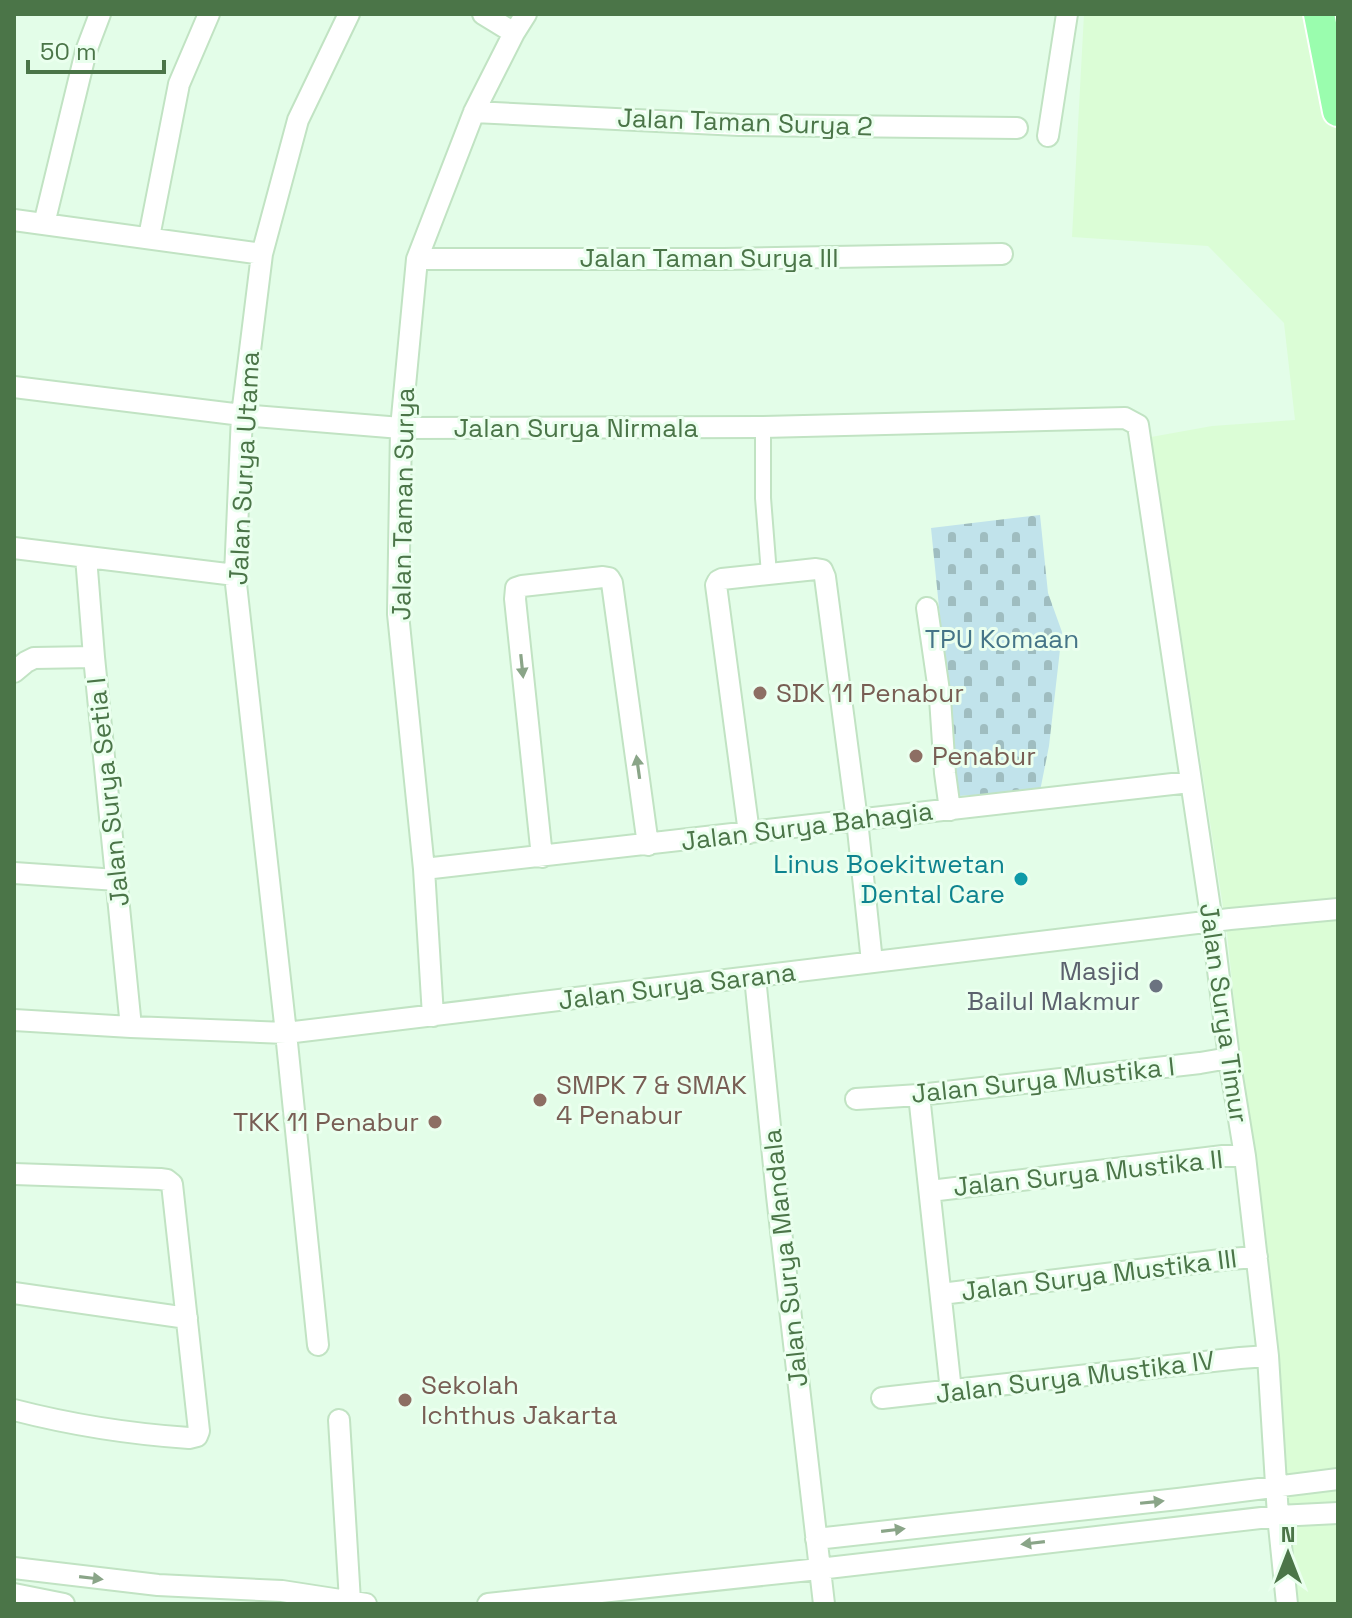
<svg xmlns="http://www.w3.org/2000/svg" width="1352" height="1618" font-family="'Space Grotesk',sans-serif">
  <style>
    .commercial { fill: #dbfdd6 }
    .cemetery { fill: url(#cemetery-stones) }
    .lines { fill: none; stroke-linecap: round; stroke-linejoin: round }
    .pedestrian-casing { stroke: #c1e3c3; stroke-width: 18 }
    .minor-casing { stroke: #c1e3c3; stroke-width: 24 }
    .primary-casing { stroke: #fff; stroke-width: 34 }
    .pedestrian { stroke: #fff; stroke-width: 14 }
    .minor { stroke: #fff; stroke-width: 20 }
    .primary { stroke: #9afdae; stroke-width: 30 }
    .oneway { fill: #8aa588 }
    .education-dot { fill: #8d6e63; stroke: #eaffee; stroke-width: 3 }
    .culture-dot { fill: #0f9aa8; stroke: #eaffee; stroke-width: 3 }
    .worship-dot { fill: #6b7280; stroke: #eaffee; stroke-width: 3 }
    .labels { text-anchor: middle; dominant-baseline: central; stroke-width: 6; stroke-linejoin: round; paint-order: stroke }
    .street-label { font-size: 26px; fill: #4b7548; stroke: #eaffee }
    .park-label { font-size: 26px; fill: #457588; stroke: #eaffee }
    .education-label { font-size: 26px; fill: #785e54; stroke: #eaffee; text-anchor: start }
    .culture-label { font-size: 26px; fill: #0d838f; stroke: #eaffee; text-anchor: end }
    .worship-label { font-size: 26px; fill: #5b616d; stroke: #eaffee; text-anchor: end }
  </style>
  <defs>
    <pattern id="cemetery-stones" width="16" height="16" patternUnits="userSpaceOnUse" patternTransform="scale(2)"><rect width="16" height="16" fill="#c1e3eb"/><path d="M2 7V4a2 2 0 0 1 4 0v3zM10 15v-3a2 2 0 0 1 4 0v3z" fill="#9fbdc0"/></pattern>
  </defs>
  <rect width="100%" height="100%" fill="#e3fde8"/>
  <!-- commercial -->
  <path class="commercial" d="M1084,14H1338V1604H1297L1227,933L1151,437L1212,426L1295,420L1284,323L1208,246L1072,237Z"/>
  <!-- cemetery -->
  <path class="cemetery" d="M1040,515L1048,593L1062,632L1049,746L1040,791L958,796L931,528Z"/>
  <g class="lines">
    <!-- pedestrian casing -->
    <g class="pedestrian-casing">
      <path id="pedestrian" d="M763,427V498L769,574"/>
    </g>
    <!-- minor casing -->
    <g class="minor-casing">
      <path id="minor" d="M483,14L514,33
        M474,112L739,125L1017,128
        M1048,136L1067,14
        M14,220L262,254
        M44,224L86,51L100,14
        M149,237L179,84L209,14
        M417,259H724L1002,254
        M14,387L242,415L401,428L763,427L1125,418L1138,425L1212,922L1229,1058L1245,1156L1268,1356L1278,1516L1287,1604
        M14,548L235,575
        M86,557L94,657L131,1027
        M927,608L940,698L945,773L950,810
        M14,672L26,662L34,658L94,657
        M749,833L716,585L718,581L722,579L816,569L822,570L825,577L857,820L872,962
        M542,857L515,599L516,588L522,586L603,577L609,578L612,583L648,845
        M424,869L1190,782
        M14,873L117,880
        M755,977L777,1196L824,1604
        M433,1016L424,869L398,614L401,428L417,259L474,112L514,33L526,14
        M14,1020L131,1027L286,1033L1230,919L1338,909
        M919,1095L951,1391
        M856,1099L919,1095L1200,1063L1229,1058
        M14,1174L160,1179L167,1180L172,1184L199,1431L197,1436L189,1438C130,1434 72,1425 14,1410
        M930,1191L1223,1156H1245
        M14,1293L187,1318
        M941,1294L1229,1259L1257,1257
        M318,1345L286,1033L235,575L242,415L262,254L298,120L349,14
        M882,1398L1240,1358L1268,1356
        M339,1420L350,1601
        M816,1539L1178,1499L1338,1479
        M14,1568L158,1585L282,1591L366,1604
        M14,1594L64,1604
        M488,1604L819,1569L1278,1516L1338,1513"/>
    </g>
    <!-- primary casing -->
    <g class="primary-casing">
      <path id="primary" d="M1319,14L1338,111"/>
    </g>
    <!-- pedestrian -->
    <use href="#pedestrian" class="pedestrian"/>
    <!-- minor -->
    <use href="#minor" class="minor"/>
    <!-- primary -->
    <use href="#primary" class="primary"/>
  </g>
  <!-- one-way arrows -->
  <defs><path id="oneway-solid" d="M-6-.8H1V-3.2L6.5 0L1 3.2V.8H-6Z" transform="scale(2)"/></defs>
  <g class="oneway">
    <use href="#oneway-solid" transform="translate(522 666) rotate(84)"/>
    <use href="#oneway-solid" transform="translate(638 767) rotate(-98)"/>
    <use href="#oneway-solid" transform="translate(1152 1502) rotate(-6)"/>
    <use href="#oneway-solid" transform="translate(893 1530) rotate(-7)"/>
    <use href="#oneway-solid" transform="translate(1033 1543) rotate(173)"/>
    <use href="#oneway-solid" transform="translate(91 1578) rotate(7)"/>
  </g>
  <!-- markers -->
  <g class="education-dot">
    <circle cx="760" cy="693" r="8"/>
    <circle cx="916" cy="756" r="8"/>
    <circle cx="540" cy="1100" r="8"/>
    <circle cx="435" cy="1122" r="8"/>
    <circle cx="405" cy="1400" r="8"/>
  </g>
  <circle class="culture-dot" cx="1021" cy="879" r="8"/>
  <circle class="worship-dot" cx="1156" cy="986" r="8"/>
  <g class="labels">
    <!-- street labels -->
    <g class="street-label">
      <text transform="translate(745 122) rotate(2)">Jalan Taman Surya 2</text>
      <text x="709" y="258">Jalan Taman Surya III</text>
      <text x="576" y="428">Jalan Surya Nirmala</text>
      <text transform="translate(244 468) rotate(-87)">Jalan Surya Utama</text>
      <text transform="translate(403 504) rotate(-89)">Jalan Taman Surya</text>
      <text transform="translate(108 792) rotate(-96)">Jalan Surya Setia I</text>
      <text transform="translate(807 826) rotate(-7)">Jalan Surya Bahagia</text>
      <text transform="translate(677 986) rotate(-7)">Jalan Surya Sarana</text>
      <text transform="translate(1224 1013) rotate(82)">Jalan Surya Timur</text>
      <text transform="translate(1043 1080) rotate(-6)">Jalan Surya Mustika I</text>
      <text transform="translate(1088 1173) rotate(-6)">Jalan Surya Mustika II</text>
      <text transform="translate(785 1258) rotate(-96)">Jalan Surya Mandala</text>
      <text transform="translate(1099 1275) rotate(-7)">Jalan Surya Mustika III</text>
      <text transform="translate(1075 1377) rotate(-7)">Jalan Surya Mustika IV</text>
    </g>
    <!-- park labels -->
    <g class="park-label">
      <text x="1002" y="639">TPU Komaan</text>
    </g>
    <!-- education labels -->
    <g class="education-label">
      <text x="776" y="693">SDK 11 Penabur</text>
      <text x="932" y="756">Penabur</text>
      <text x="556" y="1085">SMPK 7 &amp; SMAK<tspan x="556" dy="30">4 Penabur</tspan></text>
      <text x="419" y="1122" text-anchor="end">TKK 11 Penabur</text>
      <text x="421" y="1385">Sekolah<tspan x="421" dy="30">Ichthus Jakarta</tspan></text>
    </g>
    <!-- culture labels -->
    <g class="culture-label">
      <text x="1005" y="864">Linus Boekitwetan<tspan x="1005" dy="30">Dental Care</tspan></text>
    </g>
    <!-- worship labels -->
    <g class="worship-label">
      <text x="1140" y="971">Masjid<tspan x="1140" dy="30">Bailul Makmur</tspan></text>
    </g>
  </g>
  <!-- border -->
  <rect width="1352" height="1618" fill="none" stroke="#4b7548" stroke-width="32"/>
  <!-- north arrow -->
  <g transform="translate(1288 1554)" stroke="#eaffee" stroke-width="6" paint-order="stroke">
  <path d="M0-6L14 30L0 20L-14 30Z" fill="#4b7548"/>
  <text y="-12" font-size="22" font-weight="bold" text-anchor="middle" fill="#4b7548">N</text>
  </g>
  <!-- scale -->
  <path d="M28 60v12h136v-12" fill="none" stroke="#4b7548" stroke-width="4"/>
  <text x="40" y="60" font-size="24" fill="#4b7548" stroke="#eaffee" stroke-width="6" paint-order="stroke">50 m</text>
</svg>
